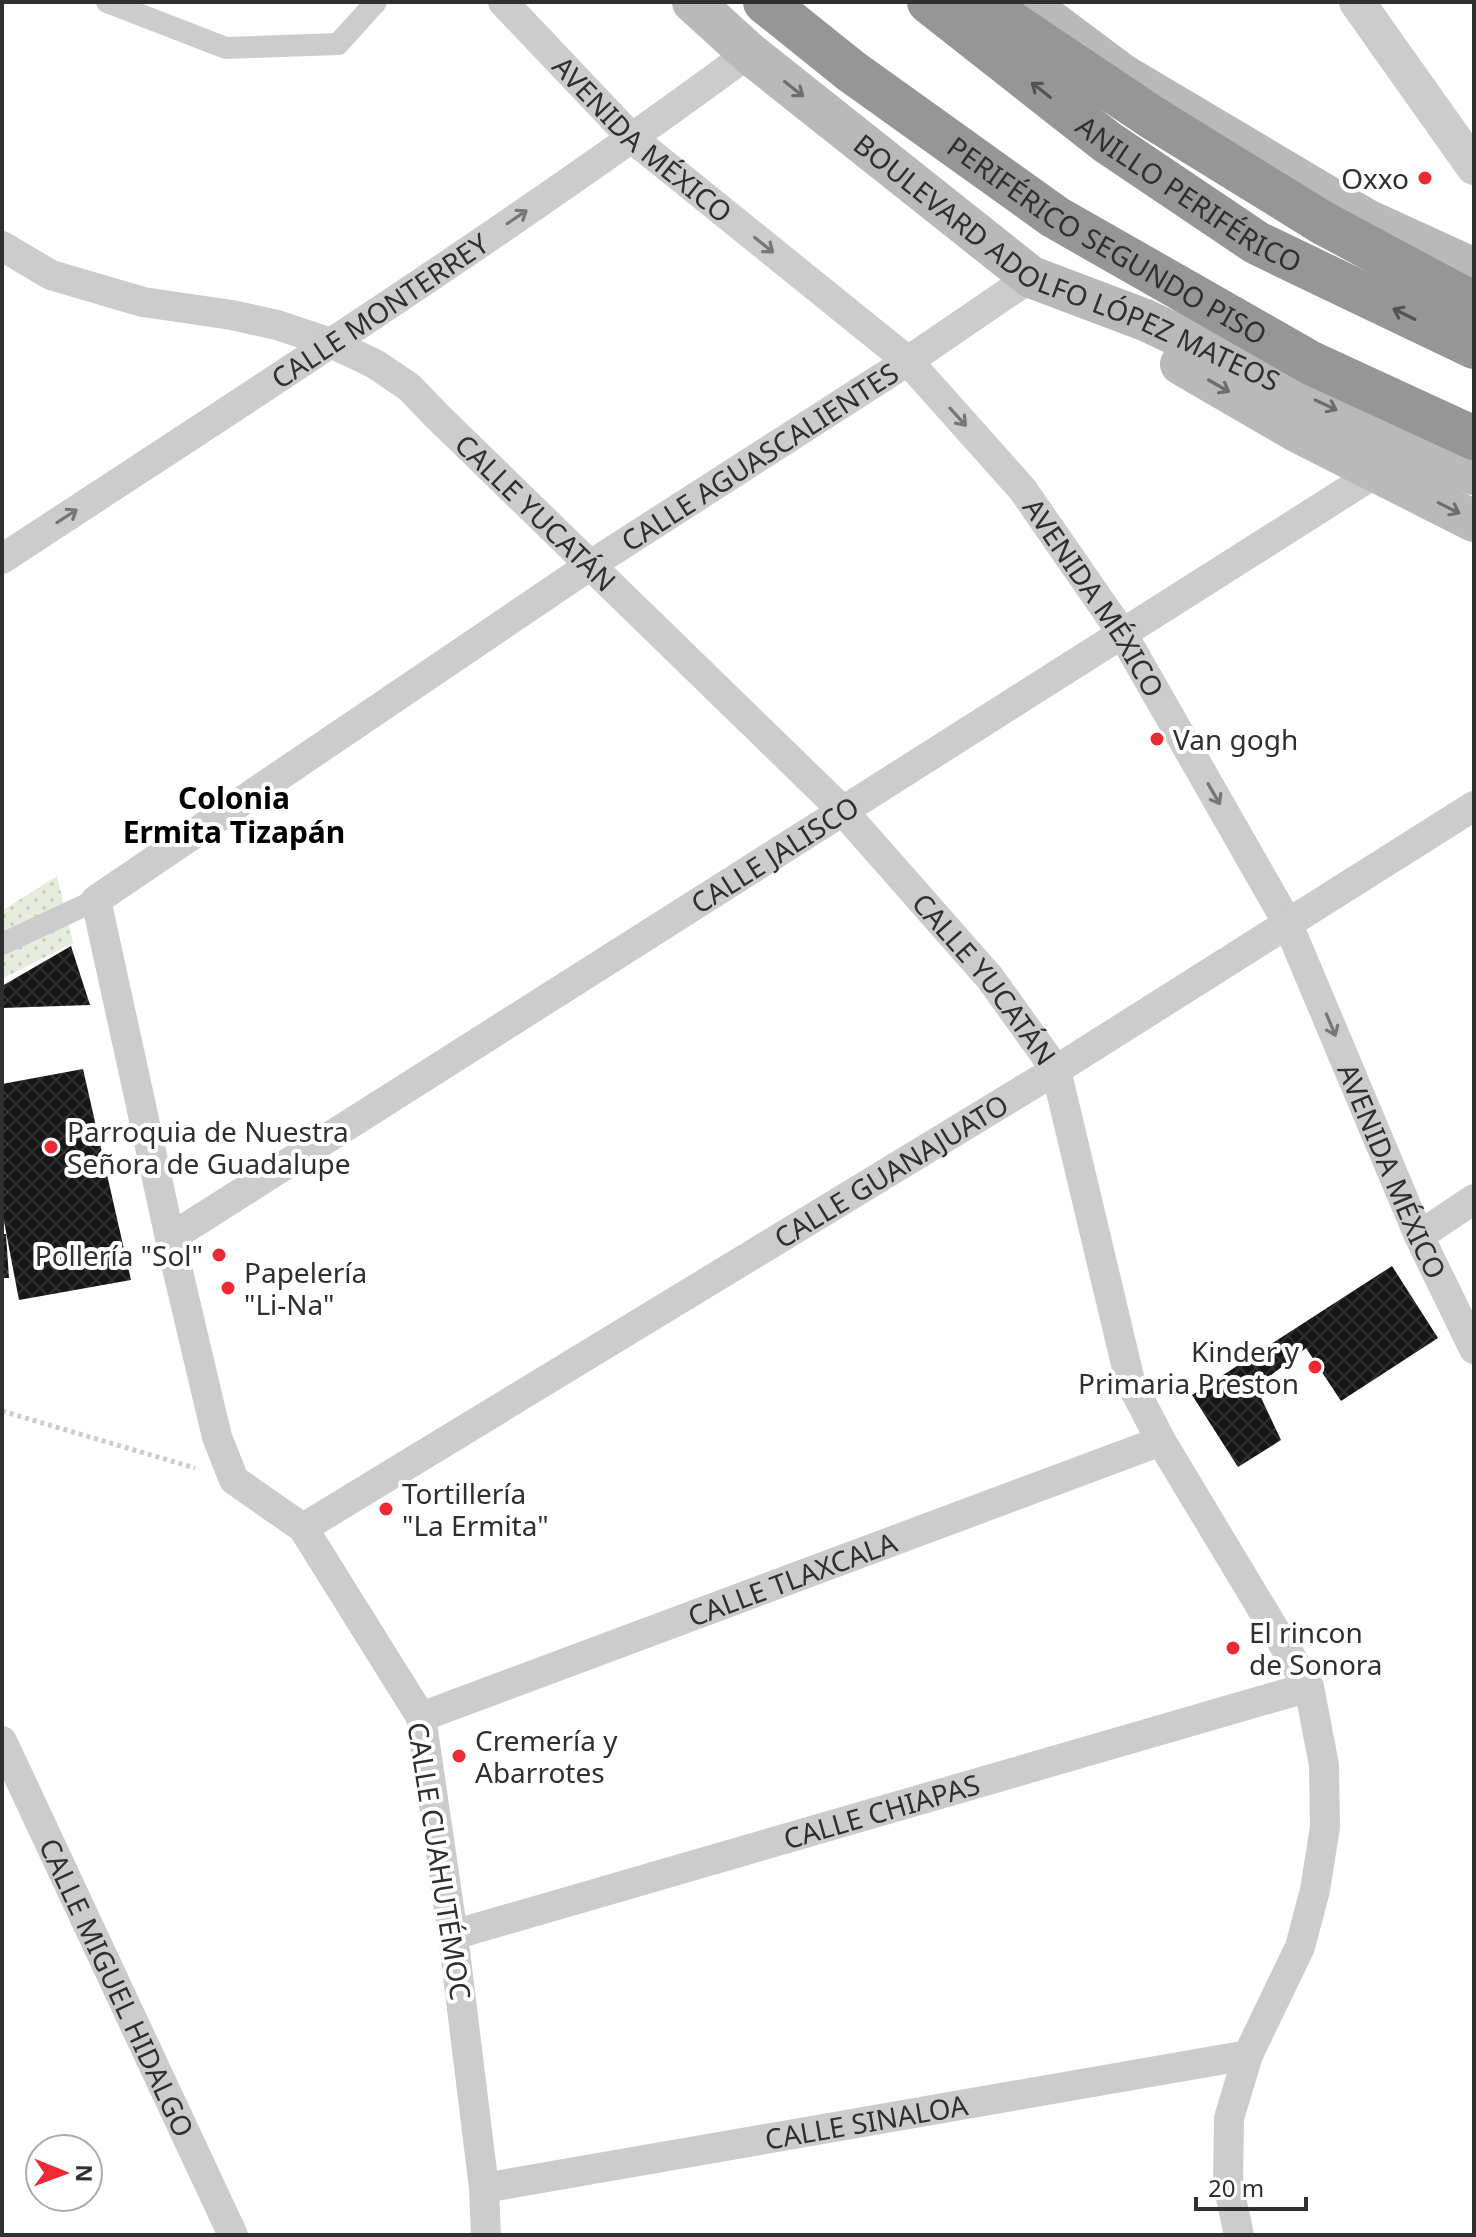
<svg xmlns="http://www.w3.org/2000/svg" width="1476" height="2237" font-family="'Noto Sans',sans-serif">
  <style>
    .grass { fill: url(#grass-dots) }
    .building { fill: url(#building-cross-hatch) }
    .lines { fill: none; stroke-linecap: round; stroke-linejoin: round }
    .path { stroke: #ccc; stroke-width: 5; stroke-dasharray: 4 4; stroke-linecap: butt }
    .pedestrian { stroke: #ccc; stroke-width: 22 }
    .minor { stroke: #ccc; stroke-width: 30 }
    .tertiary { stroke: #ccc; stroke-width: 36 }
    .secondary { stroke: #b9b9b9; stroke-width: 42 }
    .motorway { stroke: #969696; stroke-width: 44 }
    .oneway { stroke: #6d6d6d }
    .oneway2 { stroke: #535353 }
    .oneway3 { stroke: #767676 }
    .poi-dot { fill: #ed2a34; stroke: #fff; stroke-width: 3 }
    .labels { text-anchor: middle; dominant-baseline: central; stroke-width: 8; stroke-linejoin: round; paint-order: stroke }
    .street-label { font-size: 28px; fill: #2f2f2f; stroke: #fff }
    .poi-label { font-size: 28px; fill: #2f2f2f; stroke: #fff; text-anchor: start }
    .neighbourhood-label { font-size: 30px; font-weight: bold; fill: #000; stroke: #fff }
  </style>
  <defs>
    <pattern id="grass-dots" width="8" height="8" patternUnits="userSpaceOnUse" patternTransform="scale(2)"><rect width="8" height="8" fill="#e5eddc"/><path d="M2 2h.1M6 6h.1" fill="none" stroke="#c5ccbd" stroke-width="1.8" stroke-linecap="round"/></pattern>
    <pattern id="building-cross-hatch" width="8" height="8" patternUnits="userSpaceOnUse" patternTransform="scale(2)"><rect width="8" height="8" fill="#161616"/><path d="M0 0l8 8M0 8l8-8" fill="none" stroke="#303030"/></pattern>
  </defs>
  <rect width="100%" height="100%" fill="#fff"/>
  <!-- grass -->
  <path class="grass" d="M57,876L73,943L2,979V911Z"/>
  <!-- building -->
  <path class="building" d="M71,946L90,1005L2,1008V986Z
    M83,1069L131,1280L19,1300L2,1211V1084Z
    M2,1234H6L9,1278H2Z
    M1392,1266L1438,1338L1341,1401L1306,1348L1256,1387L1281,1440L1238,1467L1192,1395Z"/>
  <g class="lines">
    <!-- path -->
    <path class="path" d="M2,1411L195,1468"/>
    <!-- pedestrian -->
    <path class="pedestrian" d="M107,2L226,48L338,44L376,2
      M2,944L96,900"/>
    <!-- minor -->
    <g class="minor">
      <path id="s1" d="M503,2L633,139L908,361L1023,490L1122,633L1287,922L1419,1236L1474,1349"/>
      <path id="s2" d="M2,246L51,275L143,302L232,315L277,325L331,343L375,364L409,387L437,416L842,810L990,978L1056,1070L1130,1381L1161,1441L1309,1687L1324,1765L1325,1827L1315,1890L1300,1947L1248,2055L1229,2118L1228,2184L1239,2235"/>
      <path id="s3" d="M2,559C253,394 507,232 749,53"/>
      <path d="M1419,1236L1474,1199"/>
      <path id="s4" d="M170,1238L1377,472"/>
      <path id="s5" d="M303,1528L1056,1070L1474,806"/>
      <path id="s6" d="M421,1717L1161,1441"/>
      <path id="s7" d="M2,1741L233,2235"/>
      <path id="s8" d="M453,1935L1309,1687"/>
      <path id="s9" d="M484,2188L1248,2055"/>
      <path id="s10" d="M486,2235L484,2188L453,1935L421,1717L303,1528L234,1480L217,1437L170,1238L96,900L592,564L908,361L1031,277"/>
    </g>
    <!-- tertiary -->
    <path class="tertiary" d="M1357,2L1474,167"/>
    <!-- secondary -->
    <g class="secondary">
      <path id="s11" d="M693,2L749,53L1031,277L1145,320L1474,474"/>
      <path d="M1025,2L1123,75L1367,220L1474,269"/>
      <path d="M1181,364L1298,432L1474,521"/>
    </g>
    <!-- motorway -->
    <g class="motorway">
      <path id="s12" d="M765,2L851,71L1055,217L1311,363L1474,438"/>
      <path id="s13" d="M929,2L1107,142L1257,243L1474,347"/>
      <path d="M980,2L1153,118L1323,223L1474,304"/>
    </g>
  </g>
  <!-- one-way arrows -->
  <defs><path id="oneway-shaft" d="M-6 0H5M1.5-3L5.5 0L1.5 3" fill="none" stroke-width="1.6" stroke-linecap="round" stroke-linejoin="round" transform="scale(2)"/></defs>
  <g class="oneway">
    <use href="#oneway-shaft" transform="translate(794 89) rotate(38)"/>
    <use href="#oneway-shaft" transform="translate(1219 386) rotate(30)"/>
    <use href="#oneway-shaft" transform="translate(1326 405) rotate(25)"/>
    <use href="#oneway-shaft" transform="translate(1449 508) rotate(27)"/>
  </g>
  <g class="oneway2">
    <use href="#oneway-shaft" transform="translate(1041 90) rotate(-142)"/>
    <use href="#oneway-shaft" transform="translate(1404 314) rotate(-154)"/>
  </g>
  <g class="oneway3">
    <use href="#oneway-shaft" transform="translate(517 217) rotate(-34)"/>
    <use href="#oneway-shaft" transform="translate(764 245) rotate(39)"/>
    <use href="#oneway-shaft" transform="translate(958 417) rotate(48)"/>
    <use href="#oneway-shaft" transform="translate(67 516) rotate(-33)"/>
    <use href="#oneway-shaft" transform="translate(1214 794) rotate(60)"/>
    <use href="#oneway-shaft" transform="translate(1331 1025) rotate(67)"/>
  </g>
  <!-- markers -->
  <g class="poi-dot">
    <circle cx="1425" cy="178" r="8"/>
    <circle cx="1157" cy="739" r="8"/>
    <circle cx="51" cy="1147" r="8"/>
    <circle cx="219" cy="1255" r="8"/>
    <circle cx="228" cy="1288" r="8"/>
    <circle cx="1315" cy="1367" r="8"/>
    <circle cx="386" cy="1509" r="8"/>
    <circle cx="1233" cy="1648" r="8"/>
    <circle cx="459" cy="1756" r="8"/>
  </g>
  <g class="labels">
    <!-- street labels -->
    <g class="street-label">
      <text stroke="none"><textPath href="#s1" startOffset="196">AVENIDA MÉXICO</textPath></text>
      <text stroke="none"><textPath href="#s13" startOffset="324">ANILLO PERIFÉRICO</textPath></text>
      <text stroke="none"><textPath href="#s12" startOffset="418">PERIFÉRICO SEGUNDO PISO</textPath></text>
      <text stroke="none"><textPath href="#s11" startOffset="460">BOULEVARD ADOLFO LÓPEZ MATEOS</textPath></text>
      <text stroke="none"><textPath href="#s3" startOffset="452">CALLE MONTERREY</textPath></text>
      <text stroke="none"><textPath href="#s10" startOffset="2224">CALLE AGUASCALIENTES</textPath></text>
      <text stroke="none"><textPath href="#s2" startOffset="614">CALLE YUCATÁN</textPath></text>
      <text stroke="none"><textPath href="#s1" startOffset="844">AVENIDA MÉXICO</textPath></text>
      <text stroke="none"><textPath href="#s4" startOffset="716">CALLE JALISCO</textPath></text>
      <text stroke="none"><textPath href="#s2" startOffset="1262">CALLE YUCATÁN</textPath></text>
      <text stroke="none"><textPath href="#s5" startOffset="688">CALLE GUANAJUATO</textPath></text>
      <text stroke="none"><textPath href="#s1" startOffset="1492">AVENIDA MÉXICO</textPath></text>
      <text stroke="none"><textPath href="#s6" startOffset="396">CALLE TLAXCALA</textPath></text>
      <text stroke="none"><textPath href="#s8" startOffset="446">CALLE CHIAPAS</textPath></text>
      <text transform="translate(440 1861) rotate(81)">CALLE CUAHUTÉMOC</text>
      <text stroke="none"><textPath href="#s7" startOffset="272">CALLE MIGUEL HIDALGO</textPath></text>
      <text stroke="none"><textPath href="#s9" startOffset="388">CALLE SINALOA</textPath></text>
    </g>
    <!-- poi labels -->
    <g class="poi-label">
      <text x="1409" y="178" text-anchor="end">Oxxo</text>
      <text x="1173" y="739">Van gogh</text>
      <text x="67" y="1131">Parroquia de Nuestra<tspan x="67" dy="32">Señora de Guadalupe</tspan></text>
      <text x="203" y="1255" text-anchor="end">Pollería "Sol"</text>
      <text x="244" y="1272">Papelería<tspan x="244" dy="32">"Li-Na"</tspan></text>
      <text x="1299" y="1351" text-anchor="end">Kinder y<tspan x="1299" dy="32">Primaria Preston</tspan></text>
      <text x="402" y="1493">Tortillería<tspan x="402" dy="32">"La Ermita"</tspan></text>
      <text x="1249" y="1632">El rincon<tspan x="1249" dy="32">de Sonora</tspan></text>
      <text x="475" y="1740">Cremería y<tspan x="475" dy="32">Abarrotes</tspan></text>
    </g>
    <!-- neighbourhood labels -->
    <g class="neighbourhood-label">
      <text x="234" y="797">Colonia<tspan x="234" dy="34">Ermita Tizapán</tspan></text>
    </g>
  </g>
  <!-- border -->
  <rect width="1476" height="2237" fill="none" stroke="#2f2f2f" stroke-width="8"/>
  <!-- north arrow -->
  <g transform="translate(64 2173) rotate(91)"><circle r="38" fill="#ffffff" stroke="#acacac" stroke-width="2"/>
  <path d="M0-6L14 30L0 20L-14 30Z" fill="#ed2a34"/>
  <text y="-12" font-size="22" font-weight="bold" text-anchor="middle" fill="#2f2f2f">N</text>
  </g>
  <!-- scale -->
  <path d="M1196 2197v12h110v-12" fill="none" stroke="#2f2f2f" stroke-width="4"/>
  <text x="1208" y="2197" font-size="24" fill="#2f2f2f" stroke="#ffffff" stroke-width="6" paint-order="stroke">20 m</text>
</svg>
